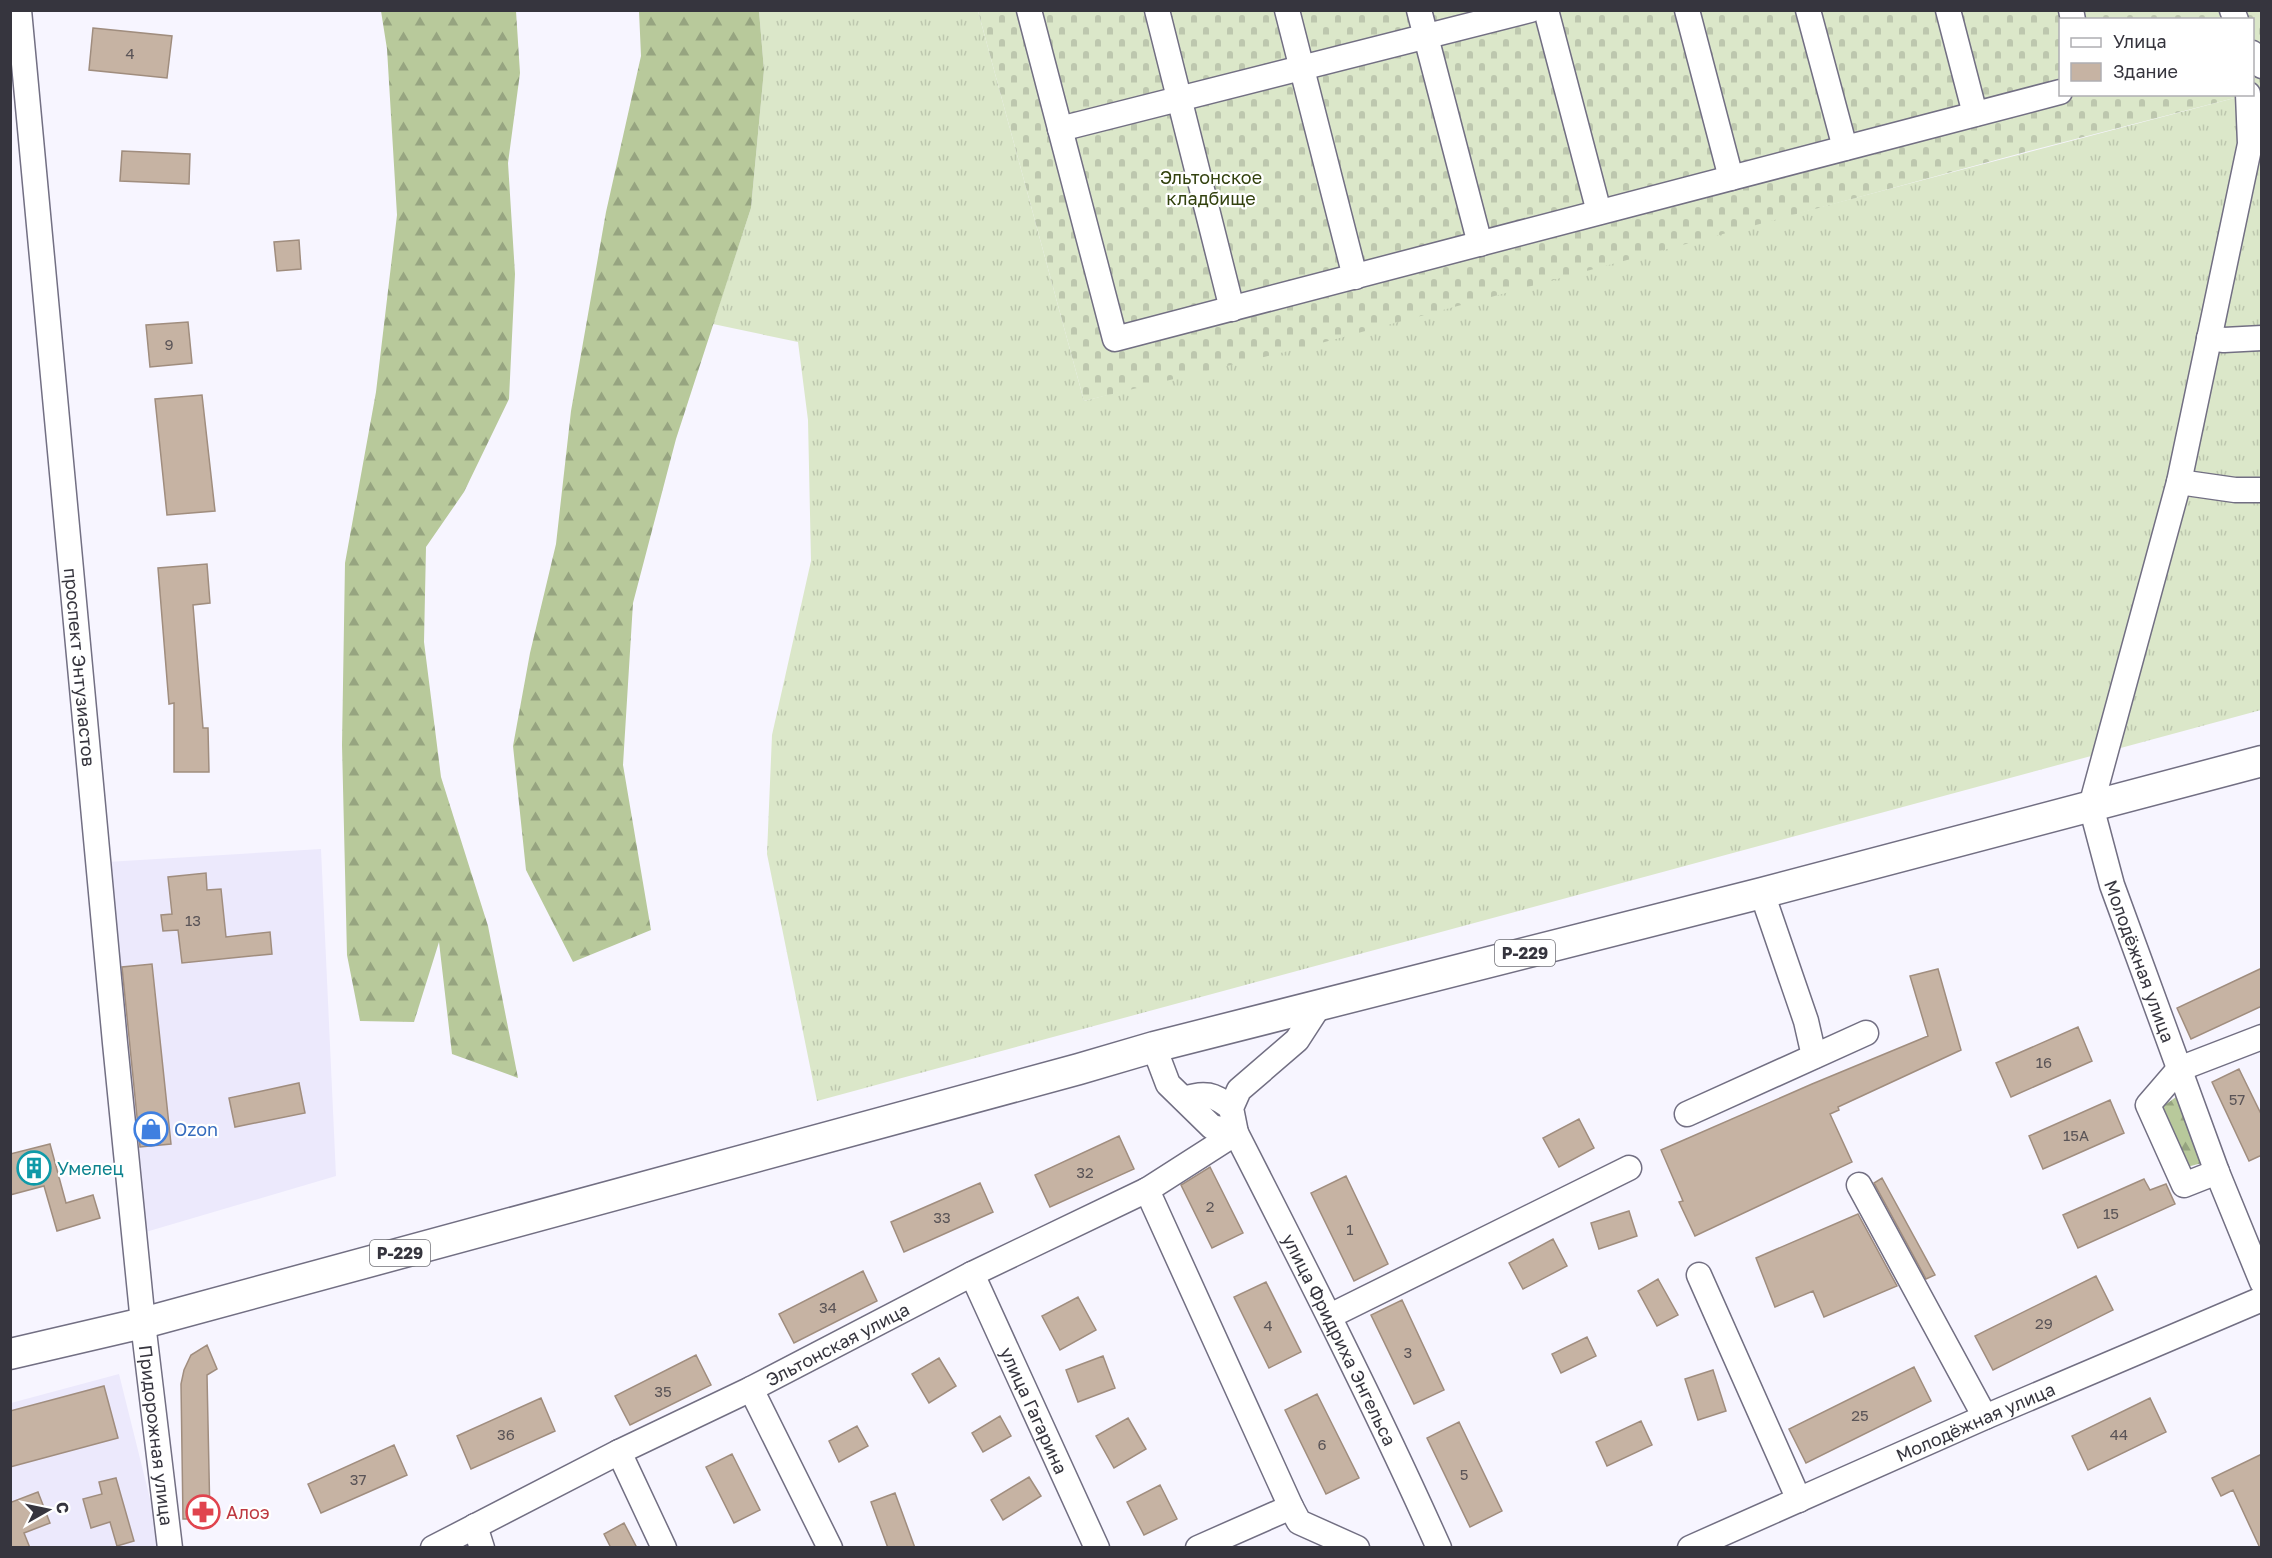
<svg xmlns="http://www.w3.org/2000/svg" width="2272" height="1558" font-family="'Golos Text',sans-serif">
  <style>
    .built { fill: #ece9fc }
    .grass { fill: url(#grass-tufts) }
    .forest { fill: url(#forest-firs) }
    .cemetery { fill: url(#cemetery-stones) }
    .building { fill: #c6b3a3; stroke: #a08d7e; stroke-width: 1.5 }
    .lines { fill: none; stroke-linecap: round; stroke-linejoin: round }
    .minor-casing { stroke: #726f83; stroke-width: 27 }
    .major-casing { stroke: #726f83; stroke-width: 33 }
    .minor { stroke: #fff; stroke-width: 24 }
    .major { stroke: #fff; stroke-width: 30 }
    .labels { text-anchor: middle; dominant-baseline: central; stroke-width: 4.5; stroke-linejoin: round; paint-order: stroke }
    .number-label { font-size: 15px; fill: #5a5457 }
    .shield { fill: #fff; stroke: #727278; stroke-width: 1.5 }
    .shield-label { font-size: 16px; font-weight: bold; fill: #36353e }
    .park-label { font-size: 18px; fill: #33420f; stroke: #fff }
    .street-label { font-size: 18px; fill: #36353e; stroke: #fff }
    .shop-label { font-size: 18px; fill: #366cbe; stroke: #fff; text-anchor: start }
    .culture-label { font-size: 18px; fill: #0d838f; stroke: #fff; text-anchor: start }
    .health-label { font-size: 18px; fill: #be3a42; stroke: #fff; text-anchor: start }
  </style>
  <defs>
    <pattern id="grass-tufts" width="24" height="20" patternUnits="userSpaceOnUse" patternTransform="scale(1.5)"><rect width="24" height="20" fill="#dbe7c9"/><path d="M3 7l-1-3M5 7V3M7 7l1-3M15 17l-1-3M17 17v-4M19 17l1-3" fill="none" stroke="#bdc7ae"/></pattern>
    <pattern id="forest-firs" width="22" height="20" patternUnits="userSpaceOnUse" patternTransform="scale(1.5)"><rect width="22" height="20" fill="#b8c99b"/><path d="M5 1l3.5 6h-7zM16 11l3.5 6h-7z" fill="#96a480"/></pattern>
    <pattern id="cemetery-stones" width="16" height="16" patternUnits="userSpaceOnUse" patternTransform="scale(1.5)"><rect width="16" height="16" fill="#dbe7c9"/><path d="M2 7V4a2 2 0 0 1 4 0v3zM10 15v-3a2 2 0 0 1 4 0v3z" fill="#bdc7ae"/></pattern>
  </defs>
  <rect width="100%" height="100%" fill="#f7f5ff"/>
  <!-- built -->
  <path class="built" d="M321,849L336,1176L139,1234L107,862Z
    M119,1374L160,1539L161,1547L11,1548V1403Z"/>
  <!-- grass -->
  <path class="grass" d="M759,11H978L1084,401L2261,91V710L817,1101L767,854L772,735L811,561L808,420L798,342L713,324L751,208L764,70Z"/>
  <!-- forest -->
  <path class="forest" d="M381,11H516L520,73L508,163L515,274L509,399L464,492L426,547L424,642L441,777L488,926L518,1078L452,1054L439,942L414,1022L360,1021L347,955L342,745L345,563L376,392L397,215L387,49Z
    M639,11H759L764,70L751,208L676,439L633,603L623,765L651,930L573,962L526,870L513,746L530,653L556,544L571,411L606,212L641,56Z
    M2176,1097L2202,1163L2187,1167L2162,1107Z"/>
  <!-- cemetery -->
  <path class="cemetery" d="M978,11H2261V91L2253,93L2252,20H2060V94L2246,95L2029,151L1321,343L1084,401Z"/>
  <!-- building -->
  <path class="building" d="M93,28L172,36L167,78L89,70Z
    M122,151L190,154L189,184L120,181Z
    M299,240L301,269L277,271L274,242Z
    M188,322L192,363L150,367L146,325Z
    M202,395L215,511L167,515L155,399Z
    M207,564L210,603L193,605L203,728H208L209,772H174V703L169,704L158,568Z
    M206,873L207,890L221,889L226,937L270,932L272,954L182,963L178,930L163,931L161,915L172,914L168,877Z
    M152,964L171,1144L140,1147L122,967Z
    M2262,968V1006L2191,1039L2177,1008Z
    M1938,969L1961,1050L1838,1107L1839,1110L1830,1114L1852,1162L1695,1236L1679,1202L1683,1201L1661,1150L1812,1084L1928,1036L1910,976Z
    M2078,1027L2092,1061L2011,1097L1996,1063Z
    M2239,1069L2262,1116V1155L2249,1161L2212,1082Z
    M299,1083L305,1113L235,1127L229,1098Z
    M2110,1100L2124,1133L2043,1169L2029,1136Z
    M1579,1119L1594,1148L1559,1167L1543,1138Z
    M1119,1136L1134,1169L1050,1207L1035,1175Z
    M50,1144L66,1203L93,1195L100,1218L57,1231L44,1186L10,1195V1154Z
    M1210,1167L1243,1233L1212,1248L1181,1185Z
    M1346,1176L1388,1264L1354,1281L1311,1193Z
    M1882,1178L1935,1275L1926,1279L1874,1183Z
    M2144,1179L2150,1190L2166,1184L2175,1204L2078,1248L2063,1215Z
    M980,1183L993,1212L904,1252L891,1222Z
    M1629,1211L1637,1236L1599,1249L1591,1223Z
    M1858,1214L1897,1286L1824,1317L1813,1291L1775,1307L1756,1258Z
    M1553,1239L1567,1266L1523,1289L1509,1263Z
    M863,1271L877,1301L794,1343L779,1314Z
    M2096,1276L2113,1310L1993,1370L1975,1336Z
    M1658,1279L1678,1315L1657,1326L1638,1291Z
    M1266,1282L1301,1352L1269,1368L1234,1297Z
    M1078,1297L1096,1330L1060,1350L1042,1316Z
    M1402,1300L1444,1390L1414,1404L1371,1315Z
    M1587,1337L1596,1356L1561,1373L1552,1354Z
    M207,1345L217,1369L207,1375L210,1519H183L181,1384L184,1370L191,1355Z
    M696,1355L711,1385L630,1425L615,1396Z
    M1103,1356L1115,1388L1078,1402L1066,1370Z
    M939,1358L956,1386L929,1403L912,1374Z
    M1914,1367L1931,1401L1806,1463L1789,1429Z
    M1713,1370L1726,1411L1698,1420L1685,1379Z
    M104,1386L118,1438L10,1467V1411Z
    M1317,1394L1359,1478L1326,1494L1285,1410Z
    M541,1398L555,1431L471,1469L457,1436Z
    M2150,1398L2166,1432L2088,1470L2072,1436Z
    M1000,1416L1011,1436L983,1452L972,1433Z
    M1128,1418L1146,1449L1114,1468L1096,1436Z
    M1641,1421L1652,1445L1607,1466L1596,1442Z
    M1459,1422L1502,1511L1470,1527L1427,1438Z
    M857,1426L868,1446L839,1462L829,1441Z
    M394,1445L407,1475L321,1513L308,1484Z
    M732,1454L760,1510L734,1523L706,1467Z
    M2262,1454V1548H2260L2233,1490L2221,1496L2212,1478Z
    M1029,1477L1041,1496L1003,1520L991,1500Z
    M116,1478L134,1541L117,1546L110,1522L91,1528L83,1499L102,1494L99,1482Z
    M1160,1485L1177,1519L1144,1535L1127,1502Z
    M38,1492L50,1523L24,1533L30,1548H10V1501L12,1502Z
    M895,1493L915,1548H888L871,1502Z
    M624,1523L637,1548H611L604,1534Z"/>
  <g class="lines">
    <!-- minor casing -->
    <g class="minor-casing">
      <g id="minor">
        <path id="s1" d="M19,10L115,1043L143,1323L170,1548"/>
        <path d="M1029,10L1115,339L2060,92"/>
        <path d="M1157,10L1232,309"/>
        <path d="M1287,10L1355,277"/>
        <path d="M1419,10L1480,244"/>
        <path d="M1546,10L1599,212"/>
        <path d="M1687,10L1731,178"/>
        <path d="M1808,10L1845,148"/>
        <path d="M1948,10L1975,114"/>
        <path d="M2071,10L2073,20"/>
        <path d="M2232,10L2236,20"/>
        <path d="M2252,53L2262,66"/>
        <path id="s2" d="M2248,94L2250,144L2179,482L2091,806L2112,885L2217,1172L2262,1282"/>
        <path d="M1060,129L1530,10"/>
        <path d="M2209,338L2224,340L2262,338"/>
        <path d="M2179,482L2235,490H2262"/>
        <path d="M1762,893L1806,1021L1814,1056"/>
        <path id="s3" d="M1154,1047L1168,1084L1212,1127L1236,1133C1306,1270 1376,1407 1439,1548"/>
        <path d="M1184,1099C1204,1092 1214,1094 1231,1108"/>
        <path d="M1687,1114L1866,1033"/>
        <path d="M2217,1172L2184,1185L2148,1105L2179,1069L2262,1037"/>
        <path d="M1859,1185L1985,1417"/>
        <path d="M1147,1190L1291,1507"/>
        <path id="s4" d="M972,1274L1097,1548"/>
        <path d="M1699,1275L1799,1500"/>
        <path d="M1330,1316L1629,1168"/>
        <path d="M751,1389L830,1548"/>
        <path d="M619,1452L664,1548"/>
        <path d="M475,1526L482,1548"/>
        <path id="s5" d="M433,1548L619,1452L751,1389L972,1274L1147,1190L1236,1133L1231,1108L1239,1090L1297,1040L1319,1006"/>
        <path d="M1198,1548L1291,1507L1299,1522L1357,1548"/>
        <path id="s6" d="M1690,1548L1985,1417L2262,1299"/>
      </g>
    </g>
    <!-- major casing -->
    <g class="major-casing">
      <path id="major" d="M10,1354L143,1323L1079,1069L1154,1047L1762,893L2262,761"/>
    </g>
    <!-- minor -->
    <use href="#minor" class="minor"/>
    <!-- major -->
    <use href="#major" class="major"/>
  </g>
  <!-- icons -->
  <defs>
    <g id="shop-ring" transform="scale(1.725)"><circle r="9.5" fill="#fff" stroke="#3f7fe0" stroke-width="1.5"/><path d="M-5-2.5h2.3a2.7 3.5 0 0 1 5.4 0H5L5.5 6h-11ZM-1.5-2.5h3a1.5 2.3 0 0 0-3 0Z" fill="#3f7fe0"/></g>
    <g id="building-ring" transform="scale(1.725)"><circle r="9.5" fill="#fff" stroke="#0f9aa8" stroke-width="1.5"/><path d="M-4-6H4V6H1V3H-1V6H-4ZM-2.5-4.3h1.7v1.8h-1.7ZM.8-4.3h1.7v1.8H.8ZM-2.5-1h1.7V.8h-1.7ZM.8-1h1.7V.8H.8Z" fill="#0f9aa8"/></g>
    <g id="pharmacy-ring" transform="scale(1.725)"><circle r="9.5" fill="#fff" stroke="#e0444e" stroke-width="1.5"/><path d="M-2-6h4v4h4v4h-4v4h-4v-4h-4v-4h4Z" fill="#e0444e"/></g>
  </defs>
  <g fill-rule="evenodd">
    <use href="#shop-ring" x="151" y="1129"/>
    <use href="#building-ring" x="34" y="1168"/>
    <use href="#pharmacy-ring" x="203" y="1512"/>
  </g>
  <g class="labels">
    <!-- number labels -->
    <g class="number-label">
      <text x="130" y="53">4</text>
      <text x="169" y="344">9</text>
      <text x="193" y="920">13</text>
      <text x="2044" y="1062">16</text>
      <text x="2237" y="1099">57</text>
      <text x="2076" y="1135">15А</text>
      <text x="1085" y="1172">32</text>
      <text x="1210" y="1206">2</text>
      <text x="2111" y="1213">15</text>
      <text x="942" y="1217">33</text>
      <text x="1350" y="1229">1</text>
      <text x="828" y="1307">34</text>
      <text x="2044" y="1323">29</text>
      <text x="1268" y="1325">4</text>
      <text x="1408" y="1352">3</text>
      <text x="663" y="1391">35</text>
      <text x="1860" y="1415">25</text>
      <text x="506" y="1434">36</text>
      <text x="2119" y="1434">44</text>
      <text x="1322" y="1444">6</text>
      <text x="1464" y="1474">5</text>
      <text x="358" y="1479">37</text>
    </g>
    <!-- shield labels -->
    <g class="shield">
      <rect x="1495" y="940" width="60" height="26" rx="4.5"/>
      <rect x="370" y="1240" width="60" height="26" rx="4.5"/>
    </g>
    <g class="shield-label">
      <text x="1525" y="953">Р-229</text>
      <text x="400" y="1253">Р-229</text>
    </g>
    <!-- park labels -->
    <g class="park-label">
      <text x="1211" y="177">Эльтонское<tspan x="1211" dy="21">кладбище</tspan></text>
    </g>
    <!-- street labels -->
    <g class="street-label">
      <text stroke="none"><textPath href="#s1" startOffset="660">проспект Энтузиастов</textPath></text>
      <text stroke="none"><textPath href="#s2" startOffset="894">Молодёжная улица</textPath></text>
      <text stroke="none"><textPath href="#s3" startOffset="357">улица Фридриха Энгельса</textPath></text>
      <text stroke="none"><textPath href="#s5" startOffset="453">Эльтонская улица</textPath></text>
      <text stroke="none"><textPath href="#s4" startOffset="150">улица Гагарина</textPath></text>
      <text stroke="none"><textPath href="#s6" startOffset="312">Молодёжная улица</textPath></text>
      <text stroke="none"><textPath href="#s1" startOffset="1432">Придорожная улица</textPath></text>
    </g>
    <!-- shop labels -->
    <g class="shop-label">
      <text x="174" y="1129">Ozon</text>
    </g>
    <!-- culture labels -->
    <g class="culture-label">
      <text x="57" y="1168">Умелец</text>
    </g>
    <!-- health labels -->
    <g class="health-label">
      <text x="226" y="1512">Алоэ</text>
    </g>
  </g>
  <!-- border -->
  <rect width="2272" height="1558" fill="none" stroke="#36353e" stroke-width="24"/>
  <!-- legend -->
  <rect x="2059" y="18" width="195" height="78" fill="#ffffff" stroke="#afaeb2" stroke-width="1.5"/>
  <rect x="2071" y="38" width="30" height="9" fill="#ffffff" stroke="#afaeb2" stroke-width="1.5"/>
  <text x="2113" y="48" font-size="18" fill="#36353e">Улица</text>
  <rect x="2071" y="63" width="30" height="18" fill="#c6b3a3" stroke="#afaeb2" stroke-width="1.5"/>
  <text x="2113" y="78" font-size="18" fill="#36353e">Здание</text>
  <!-- north arrow -->
  <g transform="translate(48 1510) rotate(81)" stroke="#ffffff" stroke-width="4.5" paint-order="stroke">
  <path d="M0-4.5L10 22L0 15L-10 22Z" fill="#36353e"/>
  <text y="-9" font-size="16" font-weight="bold" text-anchor="middle" fill="#36353e">С</text>
  </g>
</svg>
